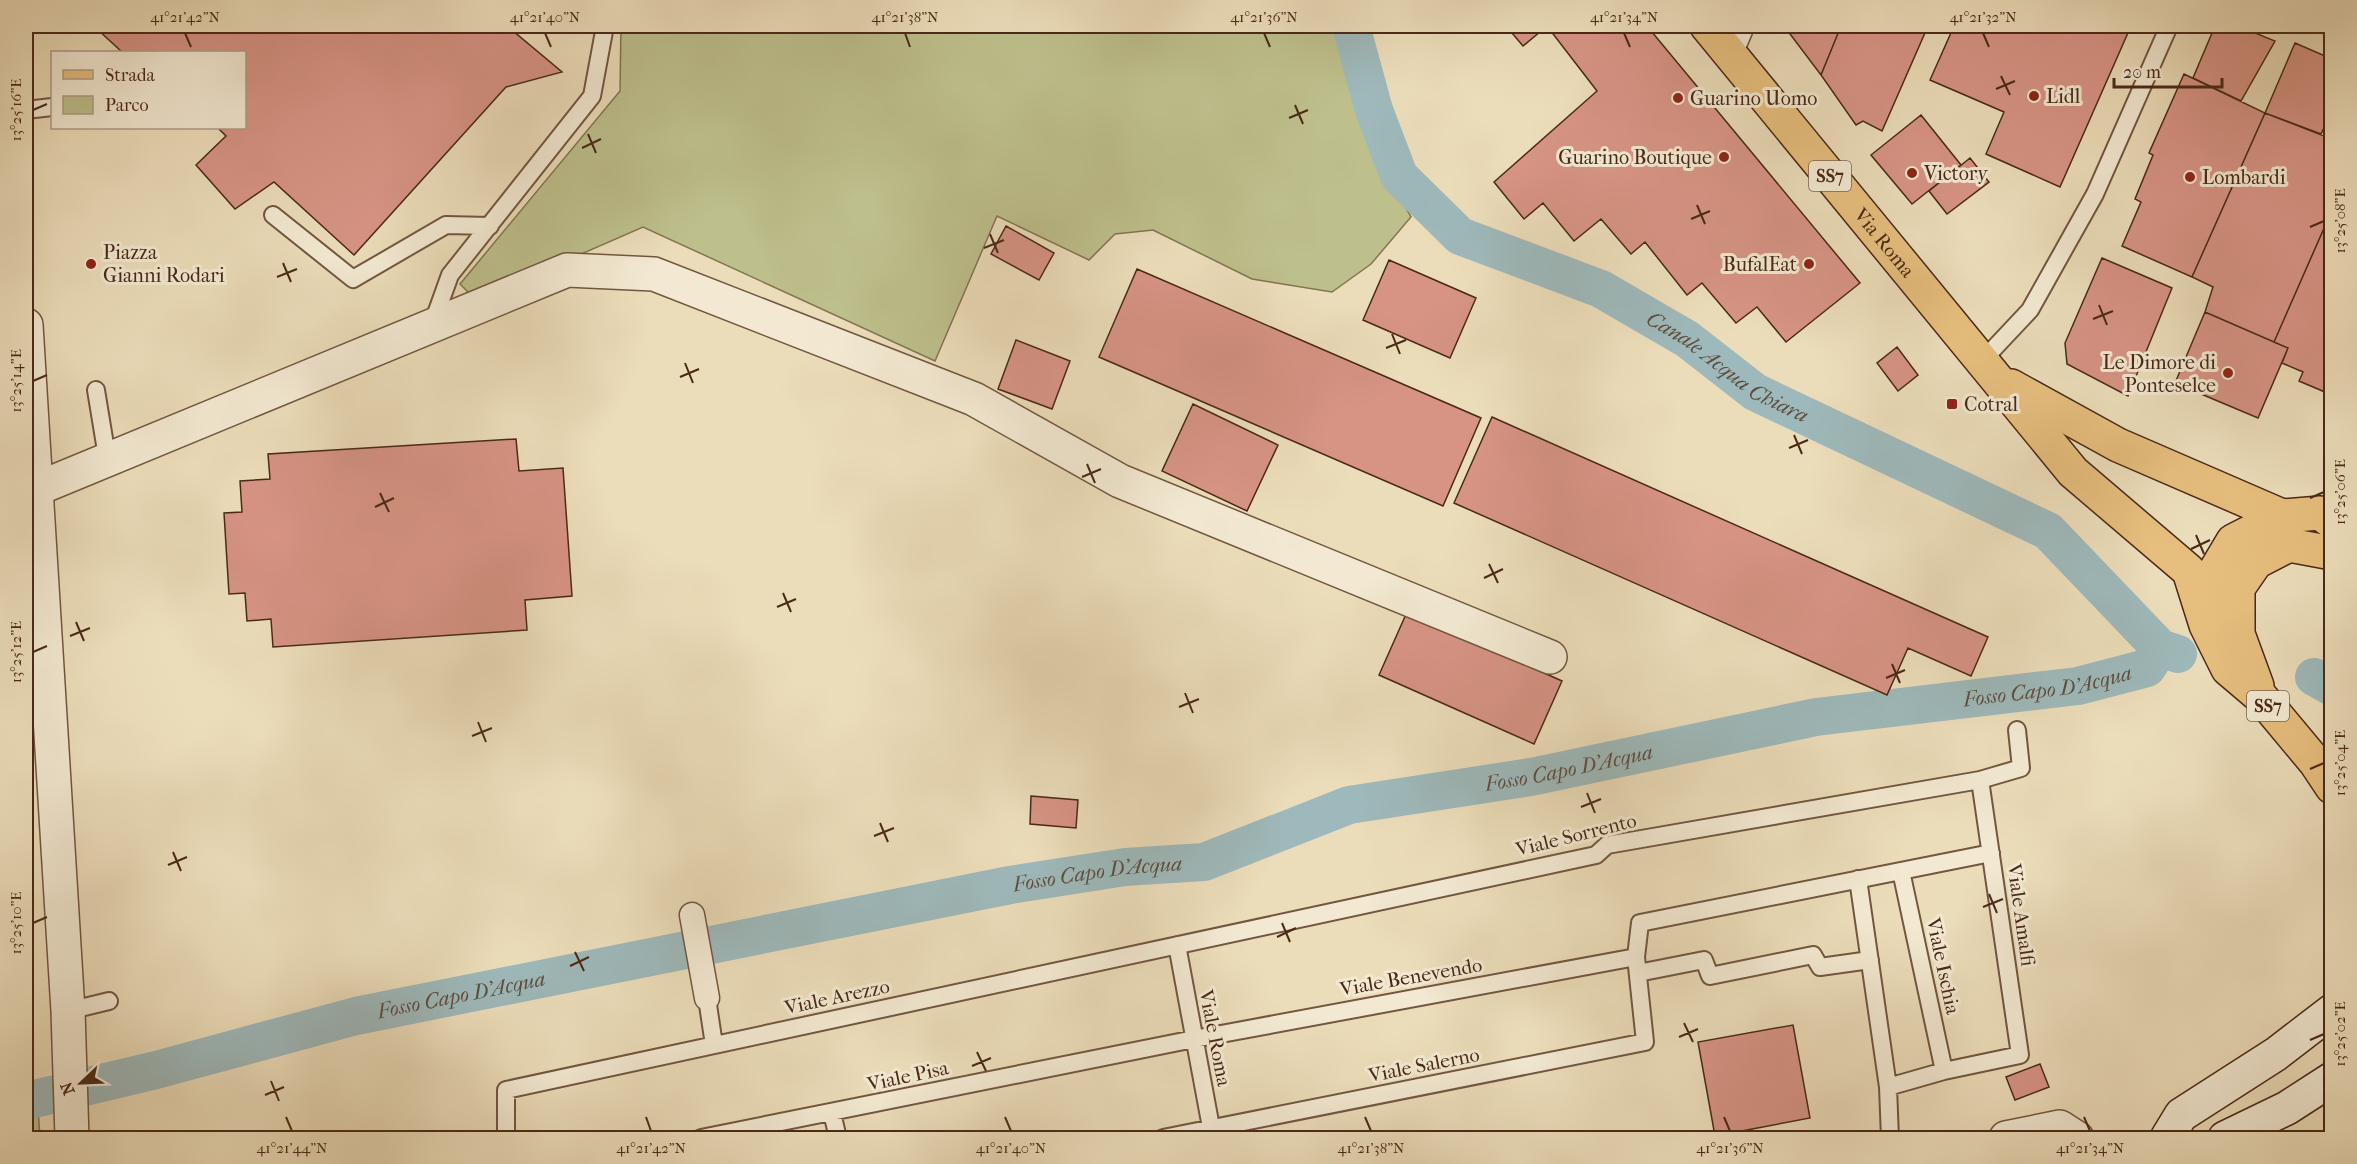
<svg xmlns="http://www.w3.org/2000/svg" width="2357" height="1164" font-family="'IM FELL French Canon',serif">
  <style>
    .green { fill: #bdbf8c; stroke: #837452; stroke-width: 1.5 }
    .lines { fill: none; stroke-linecap: round; stroke-linejoin: round }
    .canal { stroke: #9eb9bb; stroke-width: 38 }
    .building { fill: #d79485; stroke: #492917; stroke-width: 1.5 }
    .service-casing { stroke: #725640; stroke-width: 20 }
    .pedestrian-casing { stroke: #725640; stroke-width: 27 }
    .minor-casing { stroke: #725640; stroke-width: 36 }
    .secondary-casing { stroke: #492917; stroke-width: 36 }
    .primary-casing { stroke: #492917; stroke-width: 36 }
    .service { stroke: #f3e9d2; stroke-width: 16 }
    .pedestrian { stroke: #f3e9d2; stroke-width: 24 }
    .minor { stroke: #f3e9d2; stroke-width: 33 }
    .secondary { stroke: #f3e9d2; stroke-width: 33 }
    .primary { stroke: #e6be7d; stroke-width: 33 }
    .ticks { fill: none; stroke: #492917; stroke-width: 2 }
    .poi-dot { fill: #8f2418; stroke: #f3e9d2; stroke-width: 2 }
    .labels { text-anchor: middle; dominant-baseline: central; stroke-width: 6; stroke-linejoin: round; paint-order: stroke }
    .shield { fill: #f3e9d2; stroke: #7c634f; stroke-width: 1.5 }
    .shield-label { font-size: 18px; font-weight: bold; fill: #492917 }
    .poi-label { font-size: 20px; fill: #492917; stroke: #f3e9d2; text-anchor: start }
    .street-label { font-size: 20px; fill: #492917; stroke: #f3e9d2 }
    .water-label { font-size: 21px; font-style: italic; fill: #5e4d40; stroke: #f3e9d2 }
    .neatline { fill: none; stroke: #492917; stroke-width: 2 }
    .ticks-label { font-size: 15px; text-anchor: middle; fill: #492917 }
  </style>
  <rect width="100%" height="100%" fill="#ecddba"/>
  <filter id="stains"><feTurbulence type="fractalNoise" baseFrequency=".00333" numOctaves="4"/><feColorMatrix values="0 0 0 0 .2 0 0 0 0 .09 0 0 0 0 .02 0 0 0 .5 -.17"/></filter>
  <radialGradient id="worn" r=".72"><stop offset=".6" stop-color="#630" stop-opacity="0"/><stop offset="1" stop-color="#630" stop-opacity=".3"/></radialGradient>
  <!-- green -->
  <path class="green" d="M621,26H1338L1362,128L1411,217L1371,264L1332,292L1252,279L1153,230L1115,234L1089,260L997,216L935,361L643,227L476,300L460,284L620,91Z
    M38,1108L40,1138H26V1114Z"/>
  <g class="lines">
    <!-- canal -->
    <g class="canal">
      <path id="s1" d="M1351,26L1374,110L1399,176L1460,236L1601,289L1687,339L1755,392L2048,531L2160,648L2178,654"/>
      <path d="M2314,677L2332,687"/>
      <path id="s2" d="M26,1101L156,1070L356,1016L1010,885L1125,867L1204,862L1349,805L1531,777L1816,717L2078,686L2147,668L2160,648"/>
    </g>
  </g>
  <!-- building -->
  <path class="building" d="M98,26H507L562,72L506,87L354,255L274,182L235,209L196,165L226,136L218,128H244V52H122L96,28Z
    M1506,26H1647L1860,283L1786,342L1757,307L1736,323L1702,283L1687,295L1645,242L1631,254L1601,219L1574,241L1543,203L1524,219L1494,182L1597,91L1547,26L1523,46Z
    M1784,26H1841L1821,75Z
    M1841,26H1928L1882,131L1863,121L1856,125L1821,75Z
    M1954,26H2131L2060,187L1986,154L2004,112L1930,80Z
    M2215,26H2238L2275,41L2241,101L2193,78Z
    M2295,43L2332,59V111L2321,134L2265,113Z
    M2184,74L2265,113L2192,277L2122,246L2141,202L2135,199L2153,155L2149,153Z
    M2265,113L2332,139V210L2274,342L2205,312L2213,287L2192,277Z
    M1921,115L1961,165L1912,204L1871,155Z
    M1970,158L1989,182L1947,214L1929,191Z
    M2332,210V395L2299,381L2303,372L2282,363L2288,348L2274,342Z
    M1006,226L1054,253L1039,280L991,254Z
    M2102,258L2172,288L2128,396L2067,364L2065,343Z
    M1389,260L1476,298L1450,358L1363,320Z
    M1137,269L1481,418L1443,506L1099,357Z
    M2205,312L2288,348L2258,418L2175,383Z
    M1016,340L1070,361L1052,409L998,389Z
    M1897,347L1918,375L1898,391L1877,363Z
    M1193,404L1278,445L1247,511L1162,471Z
    M1492,417L1988,637L1971,676L1908,648L1887,695L1454,503Z
    M516,439L519,471L563,468L572,596L525,600L527,630L273,647L271,619L247,621L245,593L229,594L224,513L242,512L240,481L270,479L268,454Z
    M1407,612L1562,681L1534,744L1379,675Z
    M1031,796L1078,800L1076,828L1030,824Z
    M1793,1025L1810,1118L1715,1136L1698,1042Z
    M2040,1064L2049,1087L2015,1100L2006,1077Z"/>
  <g class="lines">
    <!-- service casing -->
    <g class="service-casing">
      <path id="service" d="M26,110L52,107
        M273,215L353,279L446,225L490,226
        M432,325L450,275L592,96L605,26
        M1983,360L2030,310L2095,194L2169,26
        M96,390L108,463
        M1901,871L1944,1071
        M1858,879L1888,1087
        M1177,945L1213,1138
        M1638,973L1704,960L1710,976L1813,955L1820,967L1870,960
        M707,998L714,1045
        M68,1011L109,1001
        M832,1113L838,1138
        M506,1138V1090L1596,855L1607,845L1980,780L2021,768L2017,730
        M701,1138L1194,1039L1636,957
        M1163,1138L1645,1042L1636,957L1640,923L1991,853
        M1890,1138L1888,1087L1944,1071L2020,1055L1980,780"/>
    </g>
    <!-- pedestrian casing -->
    <g class="pedestrian-casing">
      <path id="pedestrian" d="M692,915L707,998"/>
    </g>
    <!-- minor casing -->
    <g class="minor-casing">
      <path id="minor" d="M1727,50L1737,26
        M26,325L68,1011L72,1138
        M34,490L567,270L654,274L974,399L1120,481L1550,657
        M2006,1138L2060,1127L2077,1138"/>
    </g>
    <!-- secondary casing -->
    <g class="secondary-casing">
      <path id="secondary" d="M2167,1138L2181,1115L2276,1054L2332,1011
        M2225,1138L2287,1108L2332,1079"/>
    </g>
    <!-- primary casing -->
    <g class="primary-casing">
      <g id="primary">
        <path id="s3" d="M1707,26L2073,472L2189,571L2206,625L2228,669L2261,697L2316,763L2332,787"/>
        <path d="M2011,386L2118,445L2282,516"/>
        <path d="M2207,618L2211,578L2233,541L2282,516L2320,513L2332,522"/>
        <path d="M2257,686L2238,634V588L2256,562L2289,545L2332,553"/>
      </g>
    </g>
    <!-- service -->
    <use href="#service" class="service"/>
    <!-- pedestrian -->
    <use href="#pedestrian" class="pedestrian"/>
    <!-- minor -->
    <use href="#minor" class="minor"/>
    <!-- secondary -->
    <use href="#secondary" class="secondary"/>
    <!-- primary -->
    <use href="#primary" class="primary"/>
  </g>
  <!-- ticks -->
  <path class="ticks" d="M185,33L191,47M545,33L551,47M905,33L910,47M1264,33L1270,47M1624,33L1630,47M1983,33L1989,47M2001,76L2010,95M1996,89L2015,81M1295,105L1303,124M33,110L47,104M1289,118L1308,110M588,134L596,153M582,148L601,139M1697,205L1705,224M1691,219L1710,211M2310,227L2324,221M990,234L998,253M984,248L1004,240M283,263L291,282M277,277L297,269M2099,305L2107,325M2093,319L2113,311M1392,334L1400,354M1386,348L1406,340M685,363L693,383M680,377L699,369M33,381L47,375M1794,435L1802,454M1789,448L1808,440M1087,464L1095,483M1082,477L1101,469M380,493L389,512M2310,498L2324,492M375,507L394,498M2196,535L2204,554M2191,549L2210,540M1489,564L1498,583M1484,578L1503,569M783,593L791,612M777,607L796,599M76,622L84,641M70,636L90,628M33,652L47,646M1892,664L1900,683M1886,678L1905,670M1185,693L1193,713M1179,707L1199,699M478,722L486,742M472,736L492,728M2310,769L2324,763M1587,793L1595,813M1581,807L1601,799M880,823L888,842M874,836L894,828M173,852L181,871M168,865L187,857M1989,894L1997,913M1983,907L2003,899M33,923L47,917M1282,923L1290,942M1277,937L1296,928M575,952L584,971M570,966L589,957M1684,1023L1693,1042M1679,1037L1698,1029M2310,1040L2324,1034M977,1052L986,1071M972,1066L991,1058M271,1081L279,1101M265,1095L284,1087M286,1117L292,1131M646,1117L651,1131M1005,1117L1011,1131M1365,1117L1371,1131M1724,1117L1730,1131M2084,1117L2090,1131"/>
  <!-- markers -->
  <g class="poi-dot">
    <circle cx="2034" cy="96" r="6"/>
    <circle cx="1678" cy="98" r="6"/>
    <circle cx="1724" cy="157" r="6"/>
    <circle cx="1912" cy="173" r="6"/>
    <circle cx="2190" cy="177" r="6"/>
    <circle cx="91" cy="264" r="6"/>
    <circle cx="1809" cy="264" r="6"/>
    <circle cx="2228" cy="373" r="6"/>
    <rect x="1946" y="398" width="12" height="12" rx="3"/>
  </g>
  <g class="labels">
    <!-- shield labels -->
    <g class="shield">
      <rect x="1809" y="161" width="42" height="30" rx="4.5"/>
      <rect x="2247" y="691" width="42" height="30" rx="4.5"/>
    </g>
    <g class="shield-label">
      <text x="1830" y="176">SS7</text>
      <text x="2268" y="706">SS7</text>
    </g>
    <!-- poi labels -->
    <g class="poi-label">
      <text x="2046" y="96">Lidl</text>
      <text x="1690" y="98">Guarino Uomo</text>
      <text x="1712" y="157" text-anchor="end">Guarino Boutique</text>
      <text x="1924" y="173">Victory</text>
      <text x="2202" y="177">Lombardi</text>
      <text x="103" y="252">Piazza<tspan x="103" dy="23">Gianni Rodari</tspan></text>
      <text x="1797" y="264" text-anchor="end">BufalEat</text>
      <text x="2216" y="362" text-anchor="end">Le Dimore di<tspan x="2216" dy="23">Ponteselce</tspan></text>
      <text x="1964" y="404">Cotral</text>
    </g>
    <!-- street labels -->
    <g class="street-label">
      <text stroke="none"><textPath href="#s3" startOffset="280">Via Roma</textPath></text>
      <text transform="translate(1576 835) rotate(-14)">Viale Sorrento</text>
      <text transform="translate(2021 915) rotate(82)">Viale Amalfi</text>
      <text transform="translate(1943 966) rotate(78)">Viale Ischia</text>
      <text transform="translate(1411 977) rotate(-10)">Viale Benevendo</text>
      <text transform="translate(837 997) rotate(-12)">Viale Arezzo</text>
      <text transform="translate(1215 1038) rotate(79)">Viale Roma</text>
      <text transform="translate(1424 1065) rotate(-11)">Viale Salerno</text>
      <text transform="translate(908 1076) rotate(-12)">Viale Pisa</text>
    </g>
    <!-- water labels -->
    <g class="water-label">
      <text stroke="none"><textPath href="#s1" startOffset="543">Canale Acqua Chiara</textPath></text>
      <text stroke="none"><textPath href="#s2" startOffset="2068">Fosso Capo D'Acqua</textPath></text>
      <text stroke="none"><textPath href="#s2" startOffset="1582">Fosso Capo D'Acqua</textPath></text>
      <text stroke="none"><textPath href="#s2" startOffset="1096">Fosso Capo D'Acqua</textPath></text>
      <text stroke="none"><textPath href="#s2" startOffset="448">Fosso Capo D'Acqua</textPath></text>
    </g>
  </g>
  <!-- margin -->
  <rect width="2357" height="1164" fill="none" stroke="#ecddba" stroke-width="66"/>
  <!-- legend -->
  <rect x="51" y="51" width="195" height="78" fill="#f3e9d2" stroke="#af9c87" stroke-width="1.5"/>
  <rect x="63" y="70" width="30" height="9" fill="#e6be7d" stroke="#af9c87" stroke-width="1.5"/>
  <text x="105" y="81" font-size="18" fill="#492917">Strada</text>
  <rect x="63" y="96" width="30" height="18" fill="#bdbf8c" stroke="#af9c87" stroke-width="1.5"/>
  <text x="105" y="111" font-size="18" fill="#492917">Parco</text>
  <!-- north arrow -->
  <g transform="translate(81 1083) rotate(247)" stroke="#f3e9d2" stroke-width="4.5" paint-order="stroke">
  <path d="M0-4.5L10 22L0 15L-10 22Z" fill="#492917"/>
  <text y="-9" font-size="16" font-weight="bold" text-anchor="middle" fill="#492917">N</text>
  </g>
  <!-- scale -->
  <path d="M2114 78v9h108v-9" fill="none" stroke="#492917" stroke-width="3"/>
  <text x="2123" y="78" font-size="18" fill="#492917" stroke="#f3e9d2" stroke-width="4.5" paint-order="stroke">20 m</text>
  <rect x="33" y="33" width="2291" height="1098" class="neatline"/>
  <g class="ticks-label">
    <text x="185" y="22">41°21'42"N</text>
    <text x="545" y="22">41°21'40"N</text>
    <text x="905" y="22">41°21'38"N</text>
    <text x="1264" y="22">41°21'36"N</text>
    <text x="1624" y="22">41°21'34"N</text>
    <text x="1983" y="22">41°21'32"N</text>
    <text transform="translate(16 110) rotate(-90)" y="5">13°25'16"E</text>
    <text transform="translate(2340 221) rotate(-90)" y="5">13°25'08"E</text>
    <text transform="translate(16 381) rotate(-90)" y="5">13°25'14"E</text>
    <text transform="translate(2340 492) rotate(-90)" y="5">13°25'06"E</text>
    <text transform="translate(16 652) rotate(-90)" y="5">13°25'12"E</text>
    <text transform="translate(2340 763) rotate(-90)" y="5">13°25'04"E</text>
    <text transform="translate(16 923) rotate(-90)" y="5">13°25'10"E</text>
    <text transform="translate(2340 1034) rotate(-90)" y="5">13°25'02"E</text>
    <text x="292" y="1153">41°21'44"N</text>
    <text x="651" y="1153">41°21'42"N</text>
    <text x="1011" y="1153">41°21'40"N</text>
    <text x="1371" y="1153">41°21'38"N</text>
    <text x="1730" y="1153">41°21'36"N</text>
    <text x="2090" y="1153">41°21'34"N</text>
  </g>
  <rect width="100%" height="100%" filter="url(#stains)"/>
  <rect width="100%" height="100%" fill="url(#worn)"/>
</svg>
